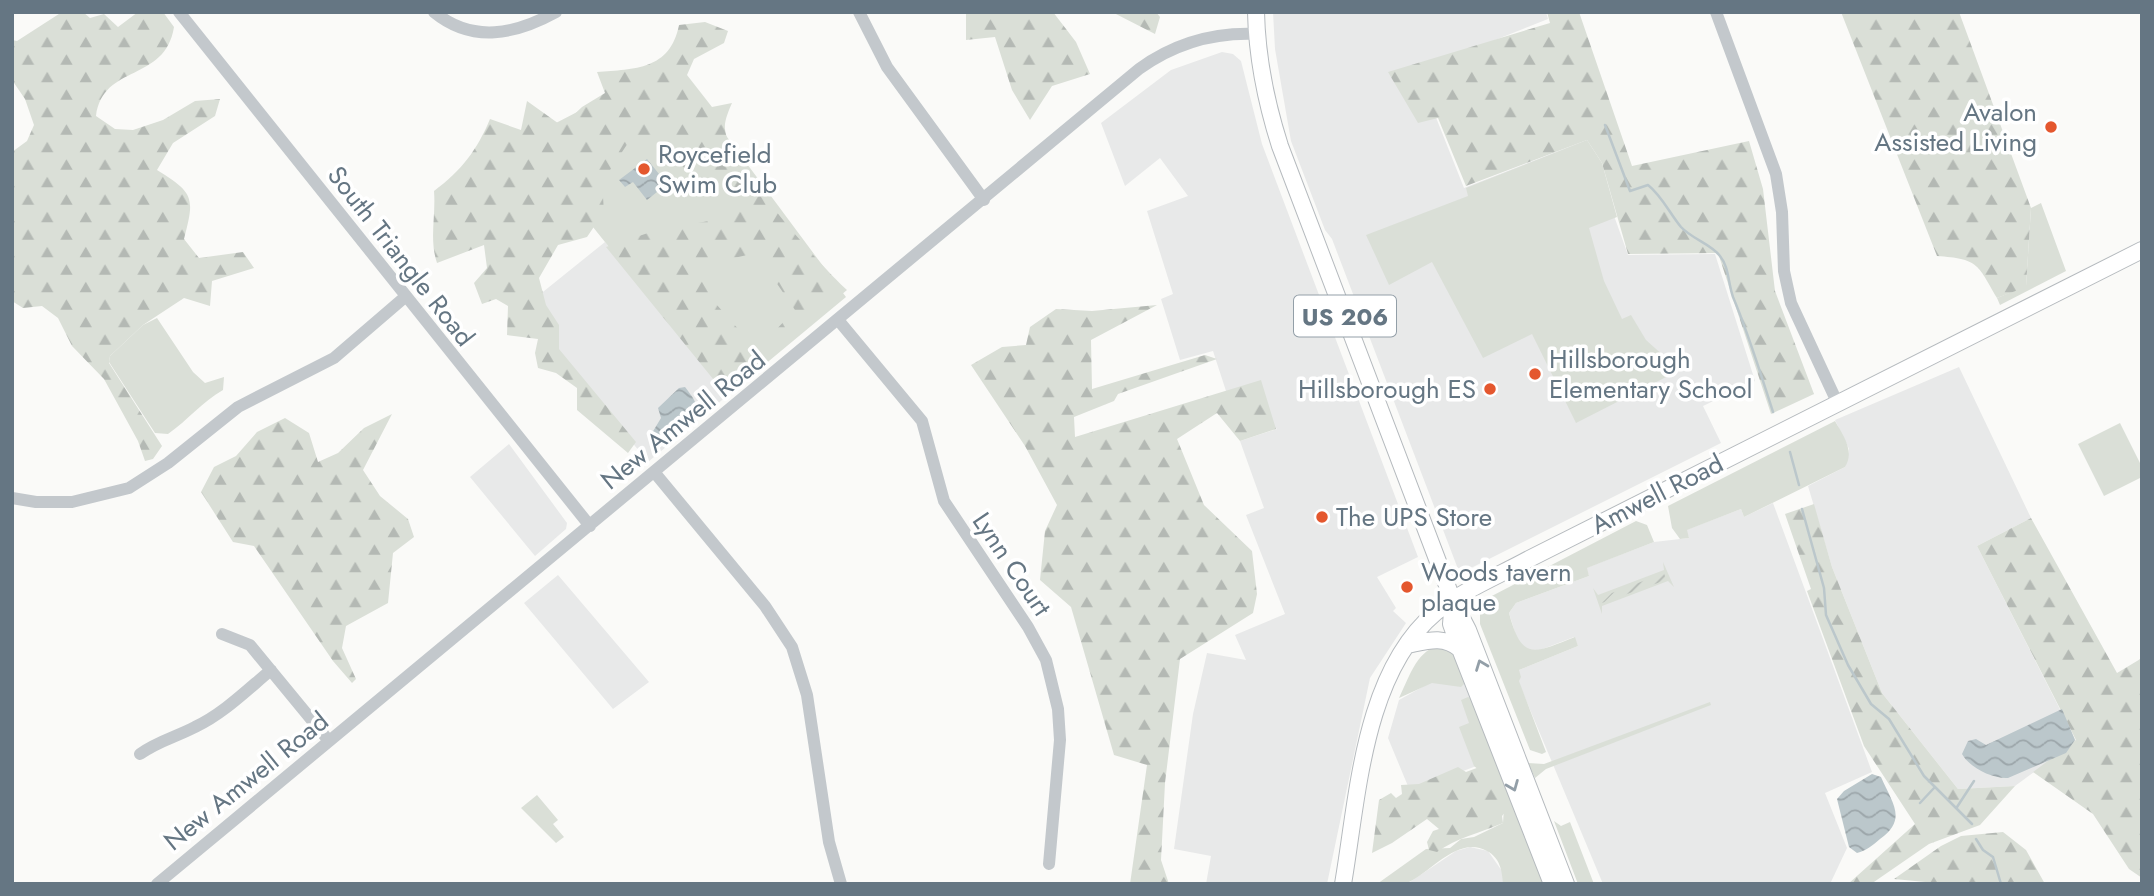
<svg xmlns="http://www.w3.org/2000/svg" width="2154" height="896" font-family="Jost,sans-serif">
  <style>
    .built { fill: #e8e9e9 }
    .green { fill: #dadfd7 }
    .forest { fill: url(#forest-firs) }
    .garden { fill: url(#garden-furrows) }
    .water { fill: url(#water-waves) }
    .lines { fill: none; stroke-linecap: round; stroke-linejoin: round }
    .stream { stroke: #bbc7cb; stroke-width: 2.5 }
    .major-casing { stroke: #b5babe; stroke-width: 18 }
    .minor { stroke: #c3c8cc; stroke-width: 12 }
    .major { stroke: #fff; stroke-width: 16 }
    .oneway { stroke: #939fa8 }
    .poi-dot { fill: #e4572e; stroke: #fff; stroke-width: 2.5 }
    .labels { text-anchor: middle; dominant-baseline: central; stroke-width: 7; stroke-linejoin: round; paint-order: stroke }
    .shield { fill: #fff; stroke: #939fa8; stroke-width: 2 }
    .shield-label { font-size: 24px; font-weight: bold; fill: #657683 }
    .poi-label { font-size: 26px; fill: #657683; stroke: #fff; text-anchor: start }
    .street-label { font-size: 26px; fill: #657683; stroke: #fff }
  </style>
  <defs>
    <pattern id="forest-firs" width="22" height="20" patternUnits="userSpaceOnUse" patternTransform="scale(1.75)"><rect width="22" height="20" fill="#dadfd7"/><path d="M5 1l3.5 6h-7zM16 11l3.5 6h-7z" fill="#b4b9b4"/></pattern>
    <pattern id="garden-furrows" width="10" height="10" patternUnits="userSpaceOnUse" patternTransform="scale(1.75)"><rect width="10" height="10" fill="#dadfd7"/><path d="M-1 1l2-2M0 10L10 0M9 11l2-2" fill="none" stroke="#b4b9b4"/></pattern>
    <pattern id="water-waves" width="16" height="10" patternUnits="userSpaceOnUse" patternTransform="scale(1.75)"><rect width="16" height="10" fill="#bbc7cb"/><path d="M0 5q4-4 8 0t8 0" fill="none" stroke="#9ca6aa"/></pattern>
  </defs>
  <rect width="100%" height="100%" fill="#fafaf8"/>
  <!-- built -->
  <path class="built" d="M1273,12H1546L1548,19L1407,75L1435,115L1464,188L1587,140L1628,255L1715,254L1755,381L1703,406L1721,443L1467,570L1458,569L1332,239L1325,230L1291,141L1275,49Z
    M1222,52L1233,54L1241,61L1262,144L1418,557L1377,577L1396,608L1393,611L1406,623L1370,678L1327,884H1206L1211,856L1174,849L1193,714L1207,653L1246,660L1235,635L1285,614L1246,515L1264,508L1240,441L1277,429L1226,391L1213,351L1180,360L1161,299L1173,294L1147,211L1188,196L1160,158L1125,186L1101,123L1171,70Z
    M605,242L728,395L648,462L523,308Z
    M1959,367L2031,518L1977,546L2076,741L2015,786L1958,789L1882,693L1832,567L1808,486L1845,467L1849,449L1835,420Z
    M509,444L567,523L566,529L535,556L470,477Z
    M1773,503L1872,772L1825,793L1847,848L1830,884H1603L1518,681L1519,670L1578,646L1574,637L1535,652L1525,649L1517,639L1509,613L1516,603L1589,576L1586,568L1654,542L1689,538L1686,530L1741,509L1744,517Z
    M558,575L649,682L613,709L524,603Z
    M1435,680L1466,682L1495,759L1410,791L1388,738L1399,700Z
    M1470,847L1488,851L1502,871L1523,884H1407L1456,851Z"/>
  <!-- green -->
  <path class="green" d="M672,63L846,297L728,395L523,140Z
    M1587,140L1602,163L1617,217L1589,228L1604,281L1622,319L1631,315L1646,340L1665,357L1674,373L1576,423L1532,334L1483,358L1432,262L1389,285L1366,235L1468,196L1466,188Z
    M2041,203L2066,271L2000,305L1997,298L2026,286L2031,208Z
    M157,318L193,372L205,383L224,377L223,390C202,402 188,420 168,434L155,433L109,362L110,356L143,325Z
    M1835,421C1843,435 1855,451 1845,467L1744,517L1741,509L1687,530L1689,538L1680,539L1672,528L1668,506Z
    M2120,423L2142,467V477L2104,496L2078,444Z
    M1636,521L1647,525L1654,542L1587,568L1589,576L1516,603L1509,613C1522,662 1534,653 1575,637L1578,646L1519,670L1521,677L1519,681L1546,752L1542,754L1530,750L1480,624V609L1486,599Z
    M1663,562L1674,587L1668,581L1602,606V614L1593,588L1598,595L1664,570Z
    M1437,646L1454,653L1465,683L1461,687L1432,683L1399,698C1408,680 1416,652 1437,646Z
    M1468,697L1473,699L1545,884H1503C1502,870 1500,858 1487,851C1459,835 1432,871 1409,882C1401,886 1386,884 1377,884L1426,849L1450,848L1461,839L1474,837L1503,823L1504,808L1497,785L1474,766L1459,727L1469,723L1461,700Z
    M1710,702L1711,705L1546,769L1535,778L1528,763L1544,764Z
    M537,795L558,820L553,824L564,837L556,843L521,808Z
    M1554,821L1561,826L1570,822L1594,884H1578Z"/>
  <!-- forest -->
  <path class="forest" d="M62,12H83L90,18L104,14L118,27L138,12H163L174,27C165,83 103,63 96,116L115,129L133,130L163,120L195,101L220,99L215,116L173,143L157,170C194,193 195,197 184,239L199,258L243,252L254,268L212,281L210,306L184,298L143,325L110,356L109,363L162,446L153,459L145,461L138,441L104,379L72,346L58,318L42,306L23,308L12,301V152L27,141L34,125L25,99L12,80V40L17,41Z
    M966,12H1053L1076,42L1090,74L1052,86L1030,120L1012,90L995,37L966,40Z
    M1112,12H1156L1160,17L1155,34Z
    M1547,12H1579L1632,166L1749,141L1763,189L1775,291L1814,394L1771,414L1718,253L1628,254L1602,163L1587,140L1466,186L1438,118L1418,123L1388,72L1550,23Z
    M1841,12H1959L2031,208L2026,287L1997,298C1977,263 1978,259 1937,256Z
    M705,22L728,31L724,43L694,59L687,75L712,107L732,103C729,110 724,121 725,129C727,160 821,267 847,290L785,342L769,337L795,310L756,253L725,260L704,272L709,296L763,357L742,377L722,390L606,247L654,231L736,216L720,190L690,175L664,143L630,140L602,182L604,212L587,237L558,245L539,278L546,305L559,325V349L636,442L628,453L577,410V388L556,373L538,368L535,353L538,339L507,335L508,306L496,299L482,304L474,283L487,268L484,245L437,263C429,239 436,217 434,191C462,170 477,150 490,119L521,130L527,101L562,126L582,107L605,93L597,72C635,69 670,70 679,25Z
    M1157,305L1091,340L1092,389L1205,355L1217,359L1118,394L1114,401L1074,417L1075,437L1261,380L1276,429L1240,441L1217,413L1177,439L1204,505L1252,551L1257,594L1253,613L1180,659L1165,783L1161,860L1169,884H1130L1147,765L1114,755L1071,607L1040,580L1045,531L1057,505L1025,446L971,365L1002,347L1026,345L1030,327L1056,309L1092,311Z
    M392,414L363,470L380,496L408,519L414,537L393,553L388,603L346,626L342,648L356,679L352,683L333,661L254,546L233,542L201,492L214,467L236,456L257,432L285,418L309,433L318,462L338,453L364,428Z
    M1814,504L1832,567L1882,693L1958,789L2015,786L1980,825L1929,844L1871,884H1848L1915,824L1864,746L1807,591L1811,589L1785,514Z
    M2031,518L2117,673L2142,658V878L2129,869L2093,814L2033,772L2076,740L1977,546Z
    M1482,766C1495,776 1517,802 1502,816L1503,823C1480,833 1456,838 1437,852L1429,850L1427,842L1433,831L1439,829L1427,819L1392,843L1372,853L1379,800L1391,793L1396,798L1402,794L1401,785L1419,784L1458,767L1466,772Z
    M2003,832L2026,850L2045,884H1946L1894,879L1941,846L1961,836Z"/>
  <!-- garden -->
  <path class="garden" d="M1664,573L1666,580L1602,603L1612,593Z"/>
  <!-- water -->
  <path class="water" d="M647,159L667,184L647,200L633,182L625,187L619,180Z
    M685,387C688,391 693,397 695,402C699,416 671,437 661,441L652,433L661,418L658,408L679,388Z
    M2062,709L2075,740L2066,753L2008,778C1992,779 1969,767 1962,754L1968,741L1976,739L1986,745Z
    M1872,774L1881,777C1892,803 1908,819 1880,839C1873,845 1866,851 1857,853L1849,847L1837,799L1844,791Z"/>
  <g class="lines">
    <!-- stream -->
    <path class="stream" d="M1605,125L1630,191L1648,185C1662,196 1670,214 1681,227C1692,239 1711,244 1720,256C1729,267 1728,283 1733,297C1749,335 1760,372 1773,412
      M1790,452L1799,485
      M1802,509L1824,588L1826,615L1848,665L1871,704L1889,719L1924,776L1972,824
      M1920,803L1934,788
      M1957,807L1974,781
      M1976,839L1983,850L1993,857L2001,884"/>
    <!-- major casing -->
    <g class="major-casing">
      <path id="major" d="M1256,12C1257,59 1266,102 1280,146L1453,601L1468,630L1566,884
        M1453,601L1451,624L1460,649L1552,884
        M1407,645C1427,641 1443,635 1460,649
        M1343,884C1358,797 1363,673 1436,612C1463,590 1498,576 1529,559L2142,250"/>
    </g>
    <!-- minor -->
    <path class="minor" d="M179,12L590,526
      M434,12C473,44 516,34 556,12
      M859,12L887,67L984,200
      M1716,12L1776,174L1782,212L1784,271L1791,303L1837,402
      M839,321L922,421L944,501L1028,627L1046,660L1058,709L1060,740L1049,864
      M655,473L765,606L792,647L807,695L829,842L841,884
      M12,498L36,502H72L129,488L168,463L238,407L334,358L405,297
      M222,634L250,645L329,741
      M140,754C158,741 176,737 195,727C223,714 247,690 271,670
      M157,884L1139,69C1175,43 1213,32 1257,34"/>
    <!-- major -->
    <use href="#major" class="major"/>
  </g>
  <!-- one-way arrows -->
  <defs><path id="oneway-chevron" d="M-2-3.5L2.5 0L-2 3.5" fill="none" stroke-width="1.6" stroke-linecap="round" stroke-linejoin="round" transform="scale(1.75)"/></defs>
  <g class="oneway">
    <use href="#oneway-chevron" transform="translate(1481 665) rotate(-111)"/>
    <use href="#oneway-chevron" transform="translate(1513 786) rotate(68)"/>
  </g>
  <!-- markers -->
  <g class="poi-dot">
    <circle cx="2051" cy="127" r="7"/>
    <circle cx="644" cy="169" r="7"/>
    <circle cx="1535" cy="374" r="7"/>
    <circle cx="1490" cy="389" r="7"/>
    <circle cx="1322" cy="517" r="7"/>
    <circle cx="1407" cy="587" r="7"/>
  </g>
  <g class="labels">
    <!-- shield labels -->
    <rect class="shield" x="1294" y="295.5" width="102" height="41" rx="5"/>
    <g class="shield-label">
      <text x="1345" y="316">US 206</text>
    </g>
    <!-- poi labels -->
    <g class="poi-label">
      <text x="2037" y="112" text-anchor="end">Avalon<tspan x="2037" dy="30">Assisted Living</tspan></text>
      <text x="658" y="154">Roycefield<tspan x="658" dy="30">Swim Club</tspan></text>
      <text x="1549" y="359">Hillsborough<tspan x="1549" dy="30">Elementary School</tspan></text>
      <text x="1476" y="389" text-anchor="end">Hillsborough ES</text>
      <text x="1336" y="517">The UPS Store</text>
      <text x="1421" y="572">Woods tavern<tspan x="1421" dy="30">plaque</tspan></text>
    </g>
    <!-- street labels -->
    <g class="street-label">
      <text transform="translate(401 256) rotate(52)">South Triangle Road</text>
      <text transform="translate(683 420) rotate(-39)">New Amwell Road</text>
      <text transform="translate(1657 494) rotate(-27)">Amwell Road</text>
      <text transform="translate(1012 564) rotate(56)">Lynn Court</text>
      <text transform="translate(246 781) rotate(-39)">New Amwell Road</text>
    </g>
  </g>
  <!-- border -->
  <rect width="2154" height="896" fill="none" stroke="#657683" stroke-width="28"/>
</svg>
